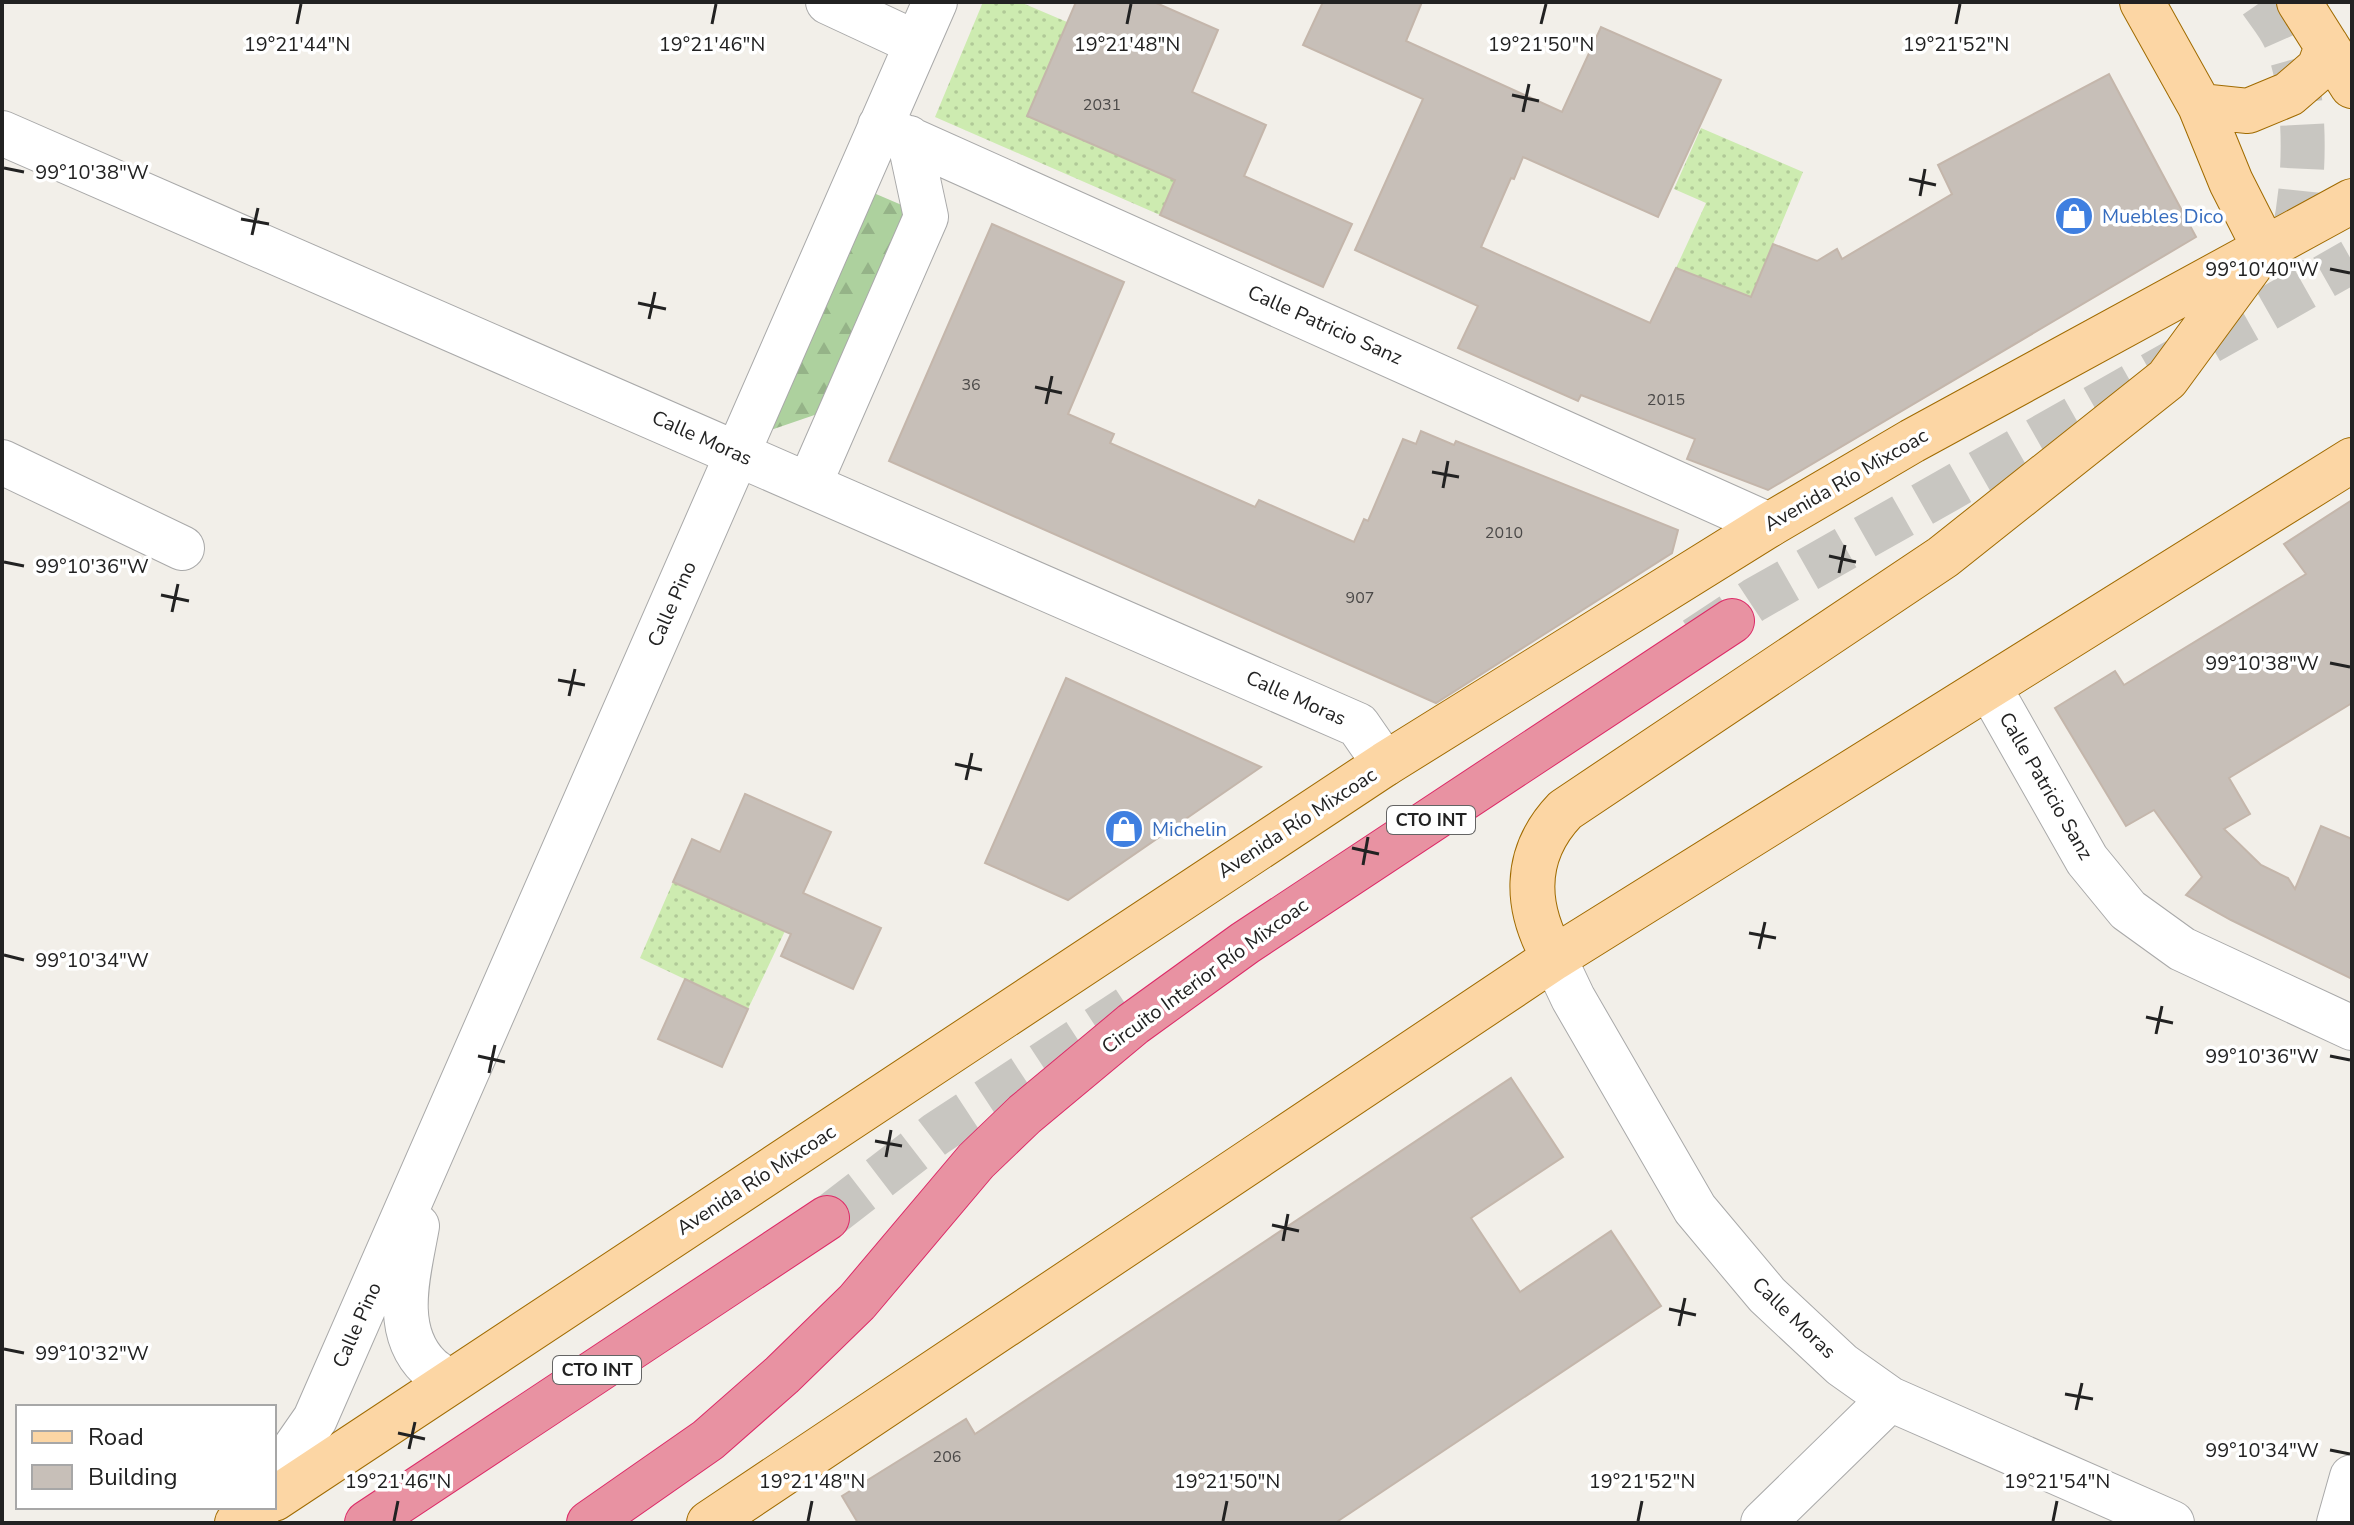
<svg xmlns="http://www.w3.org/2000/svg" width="2354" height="1525" font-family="'Nunito Sans',sans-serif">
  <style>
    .grass { fill: url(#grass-dots) }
    .forest { fill: url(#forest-firs) }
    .building { fill: #c7bfb8; stroke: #c4b6ab; stroke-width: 2 }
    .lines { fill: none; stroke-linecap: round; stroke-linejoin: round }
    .highway-tunnel { stroke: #c8c6c1; stroke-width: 44; stroke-dasharray: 44 22; stroke-linecap: butt }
    .minor-casing { stroke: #a9a9a9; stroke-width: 46 }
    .major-casing { stroke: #a06b00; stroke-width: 46 }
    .highway-casing { stroke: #dc2a67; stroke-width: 46 }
    .minor { stroke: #fff; stroke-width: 44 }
    .major { stroke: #fcd6a4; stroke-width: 44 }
    .highway { stroke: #e892a2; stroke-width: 44 }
    .ticks { fill: none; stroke: #222; stroke-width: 3 }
    .labels { text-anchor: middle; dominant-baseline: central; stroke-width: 7; stroke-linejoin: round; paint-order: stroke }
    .number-label { font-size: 16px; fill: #4b4948 }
    .shield { fill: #fff; stroke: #646464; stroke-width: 2 }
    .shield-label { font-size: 18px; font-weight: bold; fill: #222 }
    .shop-label { font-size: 20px; fill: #366cbe; stroke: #fff; text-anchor: start }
    .street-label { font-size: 20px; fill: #222; stroke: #fff }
    .ticks-label { font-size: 20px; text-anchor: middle; fill: #222; stroke: #fff; stroke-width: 7; stroke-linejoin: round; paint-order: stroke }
  </style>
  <defs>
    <pattern id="grass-dots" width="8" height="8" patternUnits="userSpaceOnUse" patternTransform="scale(2)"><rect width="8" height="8" fill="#cdebb0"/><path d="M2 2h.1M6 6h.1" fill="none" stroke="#b0c997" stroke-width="1.8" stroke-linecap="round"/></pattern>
    <pattern id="forest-firs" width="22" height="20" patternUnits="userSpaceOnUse" patternTransform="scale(2)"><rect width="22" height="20" fill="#add19e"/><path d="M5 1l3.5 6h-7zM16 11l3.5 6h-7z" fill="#95b388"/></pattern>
  </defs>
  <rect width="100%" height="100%" fill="#f2efe9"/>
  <!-- grass -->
  <path class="grass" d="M983,2H1020L1067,22L1027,116L1175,180L1160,215L935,117Z
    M1701,128L1803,172L1751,297L1676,268L1706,203L1674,189Z
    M752,870L803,893L748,1009L640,958L673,882L733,908Z"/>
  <!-- forest -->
  <path class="forest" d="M862,188L918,212L832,409L753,436Z"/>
  <!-- building -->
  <path class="building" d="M1076,2H1154L1218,30L1192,92L1266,125L1244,176L1352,224L1323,287L1160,215L1175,180L1027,116Z
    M1323,2H1422L1406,41L1562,112L1601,27L1721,80L1658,217L1523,157L1514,179L1511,178L1481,247L1650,323L1676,268L1751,297L1773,244L1817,261L1837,249L1842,259L1952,194L1938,165L2109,74L2196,237L1768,490L1687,459L1695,439L1581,395L1578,401L1458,348L1478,306L1355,250L1423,99L1303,45Z
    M992,224L1124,282L1068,414L1114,434L1110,443L1255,507L1259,500L1354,542L1364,519L1368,521L1403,439L1416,444L1421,431L1454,445L1456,441L1678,530L1672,553L1436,703L889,461Z
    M2352,500V703L2229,778L2250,814L2224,829L2261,865L2288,878L2295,889L2321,826L2352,839V979L2231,920L2186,895L2202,877L2154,810L2126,826L2055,708L2115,671L2124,685L2306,574L2284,544Z
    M1066,678L1261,767L1068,900L985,863Z
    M745,794L831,832L803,893L881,928L853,989L781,956L791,934L673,882L692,839L720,852Z
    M685,979L748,1009L722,1067L658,1039Z
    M1511,1078L1563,1157L1471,1218L1520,1292L1611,1231L1661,1306L1335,1523H858L842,1496L966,1419L975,1434Z"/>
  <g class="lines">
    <!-- highway-tunnel -->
    <path class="highway-tunnel" d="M2261,2C2270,15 2282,29 2287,44C2310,102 2306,203 2286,262
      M1695,639L1754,600L2352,261
      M827,1218L936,1134L1128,1008"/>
    <!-- minor casing -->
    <g class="minor-casing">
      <path id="minor" d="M828,2L916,43
        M880,126L1769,525
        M2,133L1358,725L1385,764
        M2,462L182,548
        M809,485L926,217L909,138
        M1989,687L2087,860L2128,910L2182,949L2352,1028
        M1554,958L1573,998L1695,1209L1767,1295L1842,1365L1890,1399L2172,1523
        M417,1226C409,1272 391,1330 429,1367C435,1373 443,1377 450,1382
        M274,1478L315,1419L935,2
        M1763,1523L1890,1399
        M2339,1523L2352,1477"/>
    </g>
    <!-- major casing -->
    <g class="major-casing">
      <path id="major" d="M2299,2L2352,86
        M2200,106L2248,111L2289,94L2319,68L2327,46
        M1554,958C1525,908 1522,855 1565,810L1943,557L2167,379L2264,247L2231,182L2200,106L2142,2
        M274,1499L1385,764L1769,525L1912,441L2352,201
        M237,1523L261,1507
        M709,1523L1554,958L2352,460"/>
    </g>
    <!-- highway casing -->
    <g class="highway-casing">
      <path id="highway" d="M367,1523L827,1218
        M589,1523L708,1440L782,1375L857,1302L976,1161L1025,1114L1133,1024L1245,943L1732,621"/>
    </g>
    <!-- minor -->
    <use href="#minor" class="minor"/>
    <!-- major -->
    <use href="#major" class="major"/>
    <!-- highway -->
    <use href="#highway" class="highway"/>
  </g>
  <!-- ticks -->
  <path class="ticks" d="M297,24L301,4M712,24L716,4M1127,24L1131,4M1541,24L1546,4M1956,24L1960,4M1512,95L1539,101M1523,112L1529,84M4,168L24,172M1909,179L1936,185M1920,196L1925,169M241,219L269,224M252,235L258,208M2330,269L2350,273M638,303L666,309M649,319L655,292M1035,387L1062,393M1046,404L1052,376M1432,472L1459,477M1443,488L1448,461M1829,556L1856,562M4,562L24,566M1839,573L1845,545M161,595L189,601M172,612L178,584M2330,663L2350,667M558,680L585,685M569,696L575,669M955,764L982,770M966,780L972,753M1352,848L1379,854M1363,865L1368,837M1749,933L1776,938M1759,949L1765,922M4,955L24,960M2146,1017L2173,1023M2156,1034L2162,1006M478,1056L505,1062M2330,1056L2350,1060M489,1073L495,1045M875,1141L902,1146M886,1157L891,1130M1272,1225L1299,1231M1283,1241L1288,1214M1669,1309L1696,1315M1679,1326L1685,1298M4,1349L24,1353M2065,1394L2093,1399M2076,1410L2082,1383M398,1433L425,1439M409,1449L415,1422M2330,1450L2350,1454M394,1521L398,1501M808,1521L812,1501M1223,1521L1227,1501M1638,1521L1642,1501M2053,1521L2057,1501"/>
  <!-- icons -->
  <defs>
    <g id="shop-disc" transform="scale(2)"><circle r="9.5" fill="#3f7fe0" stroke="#fff"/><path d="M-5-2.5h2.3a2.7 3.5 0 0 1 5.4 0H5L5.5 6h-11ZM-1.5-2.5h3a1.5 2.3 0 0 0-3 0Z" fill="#fff"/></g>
  </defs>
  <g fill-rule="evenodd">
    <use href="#shop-disc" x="2074" y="216"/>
    <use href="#shop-disc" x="1124" y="829"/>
  </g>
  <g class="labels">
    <!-- number labels -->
    <g class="number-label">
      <text x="1102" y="105">2031</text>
      <text x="971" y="385">36</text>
      <text x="1666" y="400">2015</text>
      <text x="1504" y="533">2010</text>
      <text x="1360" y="598">907</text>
      <text x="947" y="1457">206</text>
    </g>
    <!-- shield labels -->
    <g class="shield">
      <rect x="1387" y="806" width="88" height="28" rx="6"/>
      <rect x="553" y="1356" width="88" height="28" rx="6"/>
    </g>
    <g class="shield-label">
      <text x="1431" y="820">CTO INT</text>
      <text x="597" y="1370">CTO INT</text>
    </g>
    <!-- shop labels -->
    <g class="shop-label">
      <text x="2102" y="216">Muebles Dico</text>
      <text x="1152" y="829">Michelin</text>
    </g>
    <!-- street labels -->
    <g class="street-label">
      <text transform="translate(1325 325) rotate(24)">Calle Patricio Sanz</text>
      <text transform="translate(702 438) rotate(24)">Calle Moras</text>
      <text transform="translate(1846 480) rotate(-30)">Avenida Río Mixcoac</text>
      <text transform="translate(672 604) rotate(-66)">Calle Pino</text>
      <text transform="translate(1296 698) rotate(24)">Calle Moras</text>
      <text transform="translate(2046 786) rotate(60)">Calle Patricio Sanz</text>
      <text transform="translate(1297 823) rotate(-33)">Avenida Río Mixcoac</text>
      <text transform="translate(1205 976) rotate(-36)">Circuito Interior Río Mixcoac</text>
      <text transform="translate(756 1180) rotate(-33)">Avenida Río Mixcoac</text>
      <text transform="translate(1794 1318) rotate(44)">Calle Moras</text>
      <text transform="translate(357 1325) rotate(-66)">Calle Pino</text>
    </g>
  </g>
  <g class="ticks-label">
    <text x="297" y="51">19°21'44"N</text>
    <text x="712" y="51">19°21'46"N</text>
    <text x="1127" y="51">19°21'48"N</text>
    <text x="1541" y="51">19°21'50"N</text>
    <text x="1956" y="51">19°21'52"N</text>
    <text x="92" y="179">99°10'38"W</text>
    <text x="2262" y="276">99°10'40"W</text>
    <text x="92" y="573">99°10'36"W</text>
    <text x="2262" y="670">99°10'38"W</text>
    <text x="92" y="967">99°10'34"W</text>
    <text x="2262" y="1063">99°10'36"W</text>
    <text x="92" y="1360">99°10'32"W</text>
    <text x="2262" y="1457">99°10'34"W</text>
    <text x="398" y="1488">19°21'46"N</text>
    <text x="812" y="1488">19°21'48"N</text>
    <text x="1227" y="1488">19°21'50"N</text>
    <text x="1642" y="1488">19°21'52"N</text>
    <text x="2057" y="1488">19°21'54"N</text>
  </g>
  <!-- border -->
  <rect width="2354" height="1525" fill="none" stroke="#222222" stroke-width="8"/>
  <!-- legend -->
  <rect x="16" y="1405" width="260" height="104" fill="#ffffff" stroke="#a7a7a7" stroke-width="2"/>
  <rect x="32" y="1431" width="40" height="12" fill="#fcd6a4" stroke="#a7a7a7" stroke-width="2"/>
  <text x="88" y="1445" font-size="24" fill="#222222">Road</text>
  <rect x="32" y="1465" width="40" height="24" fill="#c7bfb8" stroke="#a7a7a7" stroke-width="2"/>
  <text x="88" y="1485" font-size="24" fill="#222222">Building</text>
</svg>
